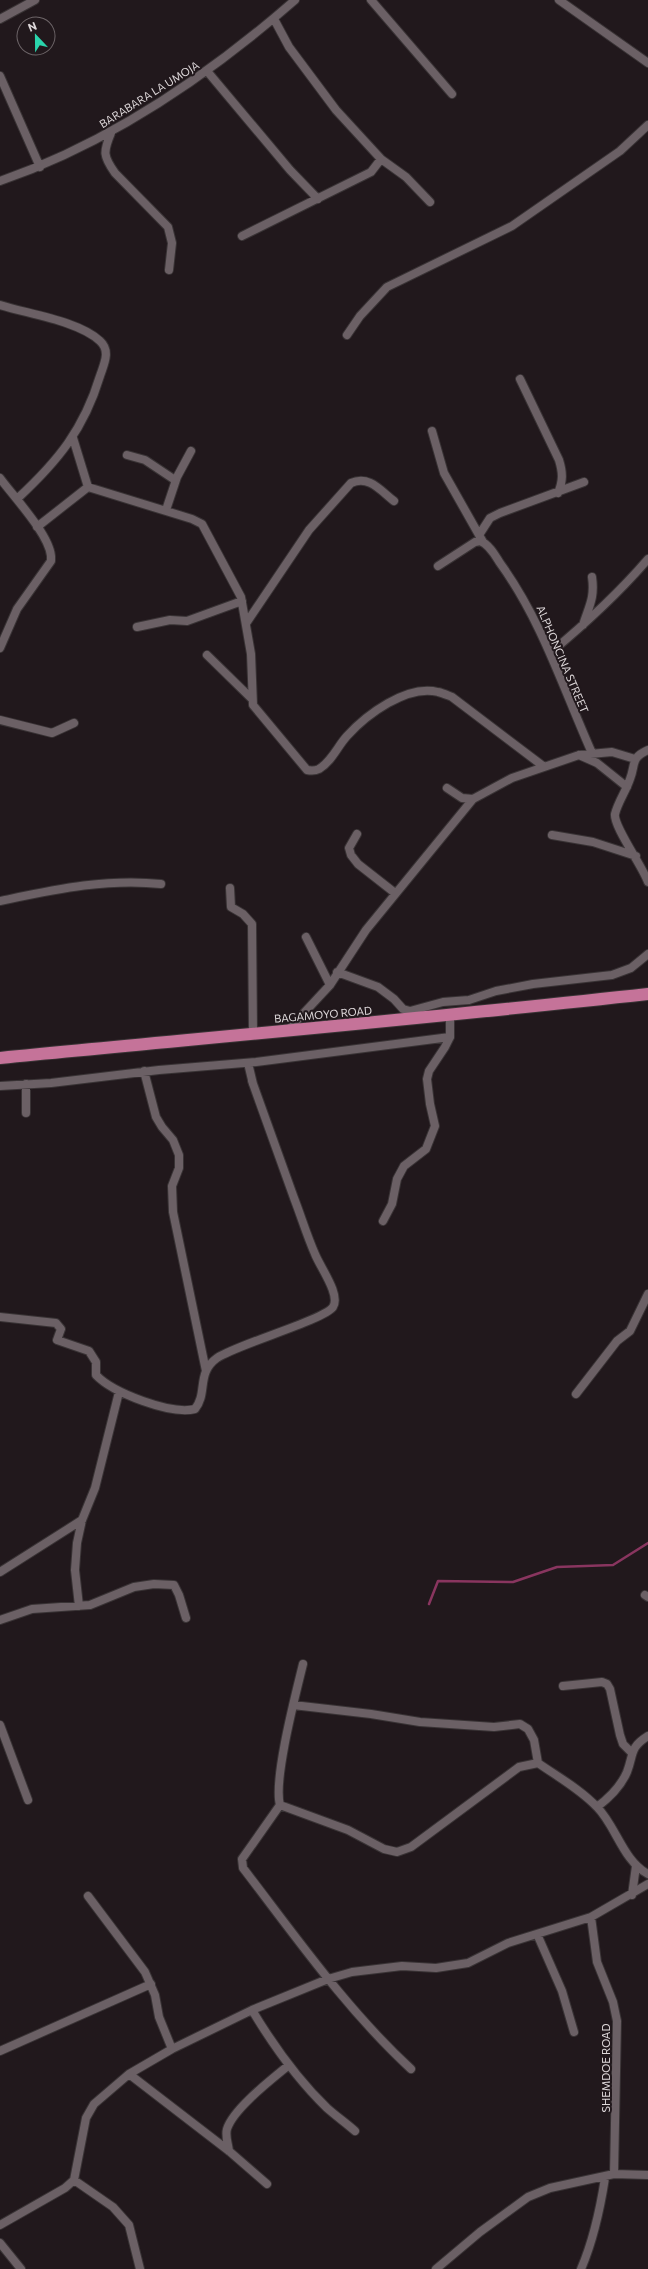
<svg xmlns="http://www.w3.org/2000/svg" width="648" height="2269" font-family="Commissioner,sans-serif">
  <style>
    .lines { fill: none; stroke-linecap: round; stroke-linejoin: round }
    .stream { stroke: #89355f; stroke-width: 2.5 }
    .street-casing { stroke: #393335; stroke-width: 10 }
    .highway-casing { stroke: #393335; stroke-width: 14 }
    .street { stroke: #6b6065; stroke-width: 8 }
    .highway { stroke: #c57399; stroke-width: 12 }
    .labels { text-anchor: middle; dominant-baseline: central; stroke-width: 4; stroke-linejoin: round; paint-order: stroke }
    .street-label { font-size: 11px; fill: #ded8da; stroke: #21181c }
  </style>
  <rect width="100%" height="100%" fill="#21181c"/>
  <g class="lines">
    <!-- stream -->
    <path class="stream" d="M429,1604L438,1581L513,1582L557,1567L613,1565L648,1543"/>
    <!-- street casing -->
    <g class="street-casing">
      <path id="street" d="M371,0L452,94
        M559,0L648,63
        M0,19L35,0
        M274,19L289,47L336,110L381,159L406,177L430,202
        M207,71L290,170L318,199
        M0,76L40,167
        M111,133C103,152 103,156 115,173L168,227L172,243L169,270
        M0,181C110,143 208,76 295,0
        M242,236L371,172L381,159
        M0,305C28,314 79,321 100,341C111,351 104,364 100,376C84,429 58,461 18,498
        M347,335L360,316L387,287L512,226L620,151L648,125
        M520,379L559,460C563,473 563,481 558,493
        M432,431L444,473L483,542
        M73,438L88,487
        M127,455L145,460L175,480
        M0,478C13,496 49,534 51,556V561L17,609L0,648
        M166,510L177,477L191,451
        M37,527L88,487L192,519L202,524L241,597L251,654L253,705L307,770C312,771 315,771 319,769C332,761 337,747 347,736C366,715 407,684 438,692C443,693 447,695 452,697L543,766
        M479,535L490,518L500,513L584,482
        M438,566L475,542L480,541C489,544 495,555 500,563C542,621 563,688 592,753
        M247,622L309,530L351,483C369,475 380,490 394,501
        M583,625C589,606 595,598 592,577
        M137,627L170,620L187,621L242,601
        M550,653C585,624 618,594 648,559
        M207,655L252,699
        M0,720L52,733L74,723
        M648,750C630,758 636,764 630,779C626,791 618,802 615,814C613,826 642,865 648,882
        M579,755L597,763L627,787
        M447,788L462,798L473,799L512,778L579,755L612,752L635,759
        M357,834L349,848L351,855L358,864L395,893
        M552,835L593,842L636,856
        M230,888L231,907L243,914L252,924L253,1033
        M0,901C53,890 106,878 161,884
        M306,937L330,985
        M337,972L378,987L394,999L403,1009L410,1011L443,1002L469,1000L496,991L533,984L612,975L631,968L648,954
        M289,1029L330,985L366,930L473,799
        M248,1063L253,1084
        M144,1071L156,1117L162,1127L173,1140L179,1155V1168L172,1186L173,1212L206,1371
        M26,1084V1113
        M0,1086L51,1083L159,1070L256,1062L450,1037
        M383,1221L392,1204L397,1179L404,1166L426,1149L435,1126L430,1104L427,1079L429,1071L445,1047L450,1037V1016
        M0,1317L56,1323L61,1329L57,1340L89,1351L96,1362V1375C113,1393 171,1415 195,1409C208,1393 196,1373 217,1358C238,1344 324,1320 333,1307C341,1295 320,1267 315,1254C307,1236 301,1216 294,1198C280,1159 266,1120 252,1081
        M576,1394L617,1341L630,1331L648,1294
        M0,1572L82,1520
        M645,1595L648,1597
        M79,1606L75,1570L77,1543L82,1520L95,1488L119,1392
        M0,1620L32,1609L90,1605L134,1587L154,1584L174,1585L179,1595L186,1618
        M303,1664C296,1693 273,1780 280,1805L348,1830L384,1849L397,1852L411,1847L519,1767L538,1763C558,1777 580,1789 597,1807C616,1826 623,1861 648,1874
        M563,1686L602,1682L607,1684L610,1689L620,1735L623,1744L631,1752
        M293,1705L371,1714L420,1722L494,1727L520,1724L528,1729L534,1740L538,1763
        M0,1725L28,1800
        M280,1805L242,1859L243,1868C296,1937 347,2010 411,2069
        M597,1807C609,1798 621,1786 627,1772C634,1754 629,1748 648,1736
        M632,1895L636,1866
        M88,1896L145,1972L155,1995L159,2017L172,2049
        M591,1917L597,1962L613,2002L617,2021L614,2174
        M537,1934L562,1991L574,2032
        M252,2010C273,2045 297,2079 327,2108C336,2116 346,2123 355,2131
        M0,2051L151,1984
        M129,2074L229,2151L267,2184
        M229,2151C228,2143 225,2136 227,2129C233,2109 272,2079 289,2065
        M74,2180L113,2207L129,2225L140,2269
        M0,2225L65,2188L74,2180L86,2118L94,2104L129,2074L172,2049L252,2010L328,1979L352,1972L402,1966L436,1968L468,1963L508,1943L591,1917L648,1884
        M0,2243L21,2269
        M436,2269L480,2232L528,2197L550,2188L614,2174L648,2175
        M581,2269C594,2239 600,2210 605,2178"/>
    </g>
    <!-- highway casing -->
    <g class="highway-casing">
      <path id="highway" d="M0,1058C216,1037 432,1018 648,994"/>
    </g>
    <!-- street -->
    <use href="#street" class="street"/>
    <!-- highway -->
    <use href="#highway" class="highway"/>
  </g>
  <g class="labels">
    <!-- street labels -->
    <g class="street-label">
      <text transform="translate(149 94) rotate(-32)">BARABARA LA UMOJA</text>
      <text transform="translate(563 659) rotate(67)">ALPHONCINA STREET</text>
      <text transform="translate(323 1014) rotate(-5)">BAGAMOYO ROAD</text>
      <text transform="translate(605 2068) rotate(-90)">SHEMDOE ROAD</text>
    </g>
  </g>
  <!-- north arrow -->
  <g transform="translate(36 36) rotate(338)"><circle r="19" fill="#21181c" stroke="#6d6568"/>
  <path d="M0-3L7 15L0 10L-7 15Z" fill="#2ad5ac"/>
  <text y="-6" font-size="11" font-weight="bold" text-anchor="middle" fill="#ded8da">N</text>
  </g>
</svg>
